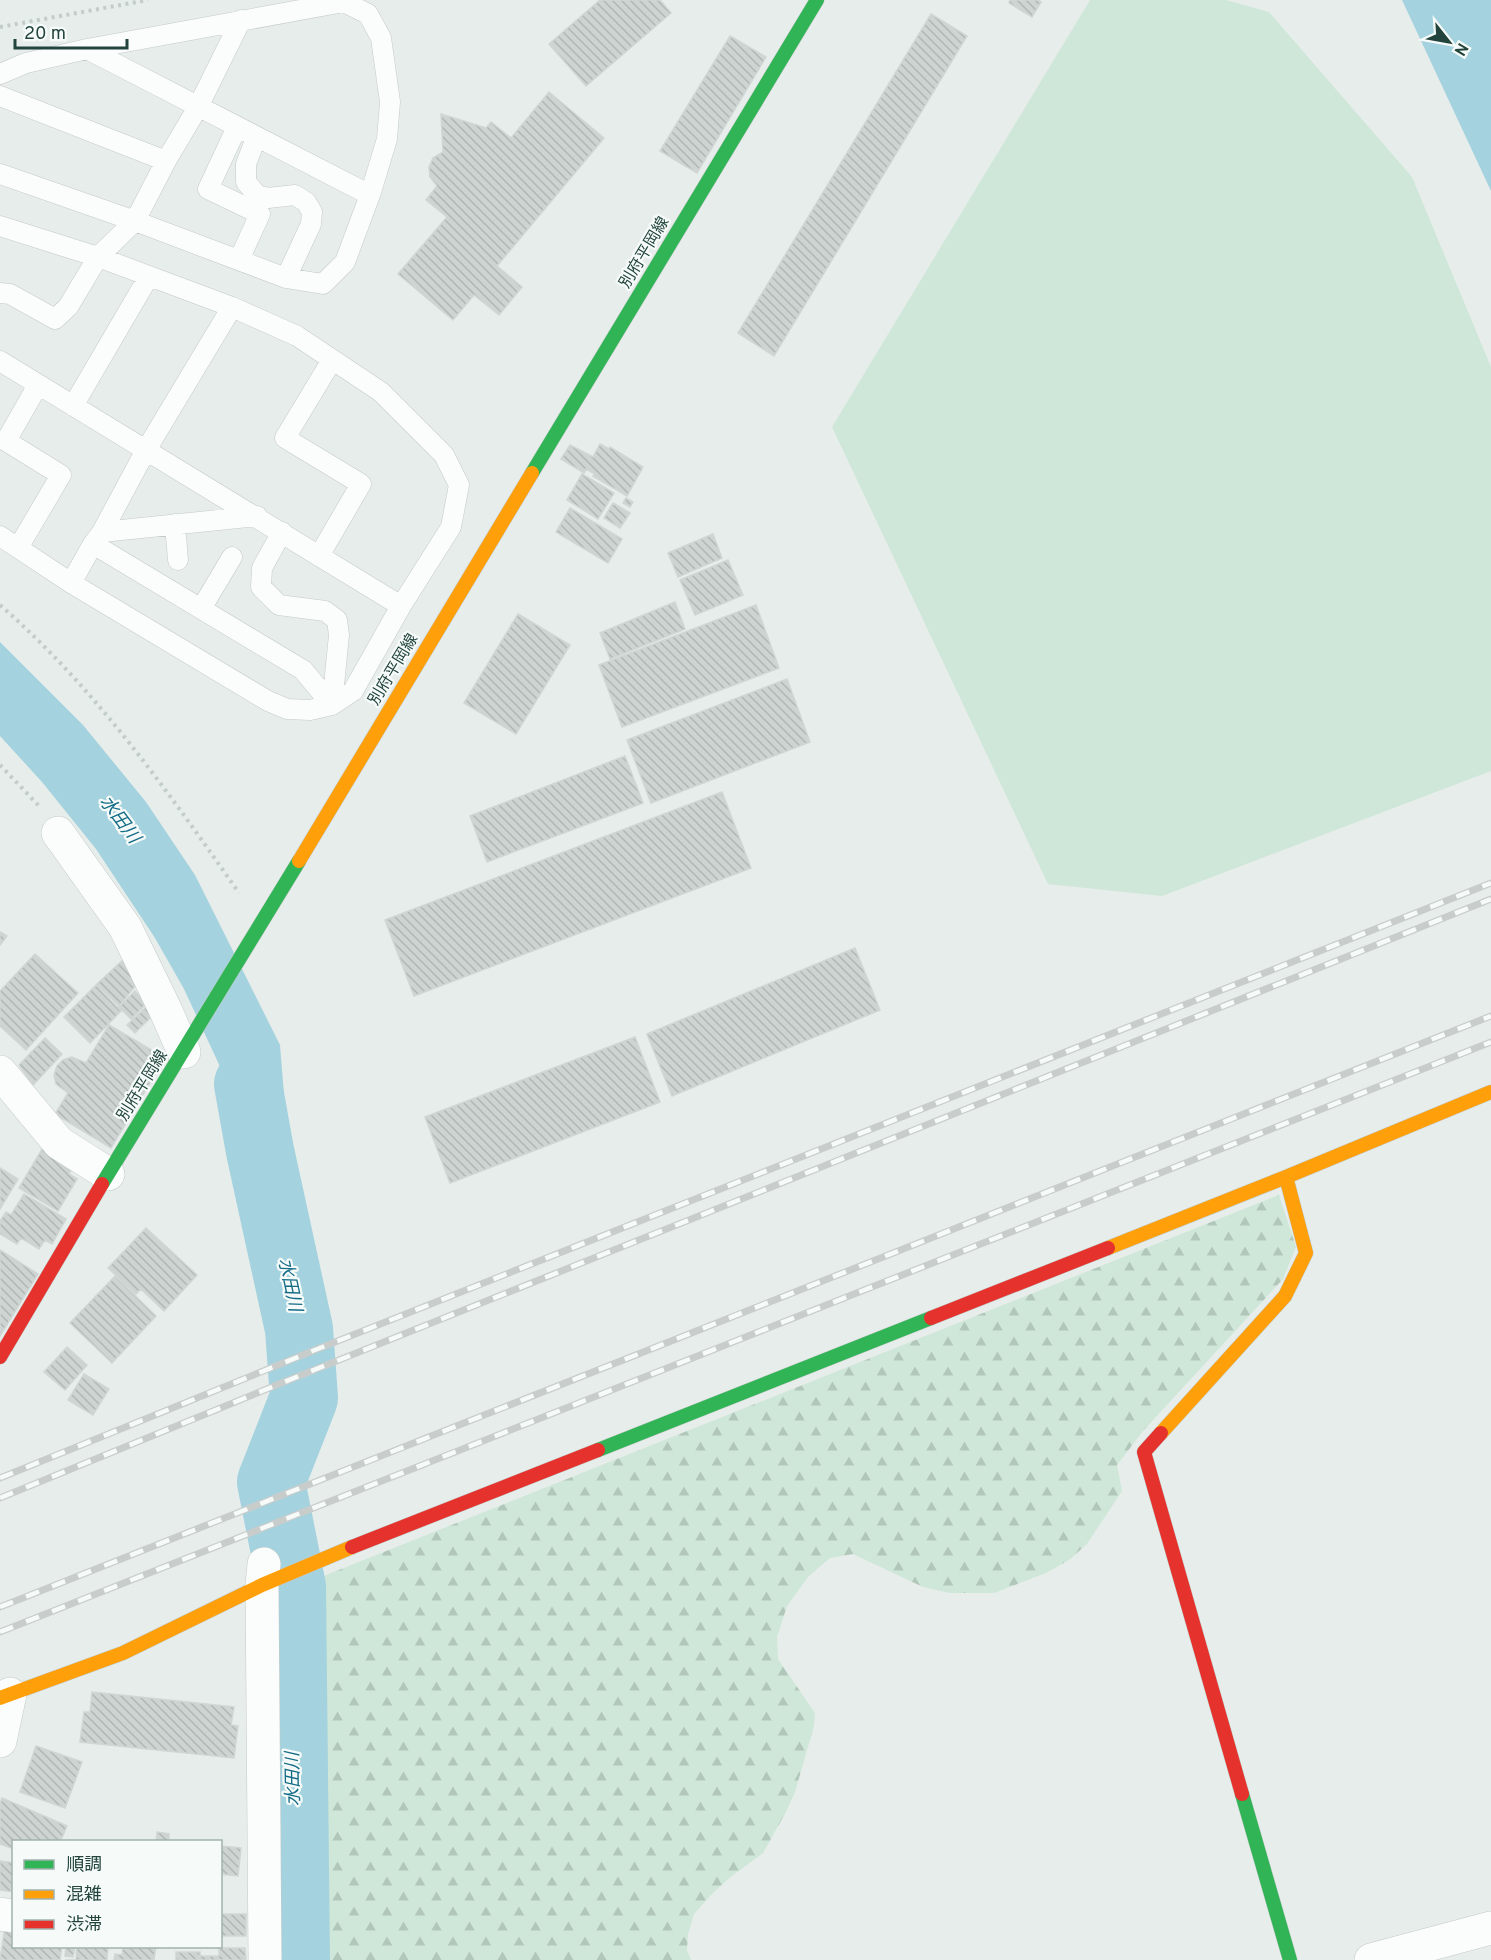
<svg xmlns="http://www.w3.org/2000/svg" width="1491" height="1960" font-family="Overpass,'Noto Sans JP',sans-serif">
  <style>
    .forest { fill: url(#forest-firs) }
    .garden { fill: #cfe7d8 }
    .water { fill: #a4d2de }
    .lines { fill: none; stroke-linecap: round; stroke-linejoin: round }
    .river { stroke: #a4d2de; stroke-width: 68 }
    .building { fill: url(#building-back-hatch); stroke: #cfd6d4; stroke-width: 1.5 }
    .lane-casing { stroke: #c4cac8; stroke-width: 21 }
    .street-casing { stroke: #c4cac8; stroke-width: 34 }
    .fast-casing { stroke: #c2cbc8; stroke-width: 15 }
    .slow-casing { stroke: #c2cbc8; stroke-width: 15 }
    .jam-casing { stroke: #c2cbc8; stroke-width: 15 }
    .path { stroke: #c2ccca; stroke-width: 4; stroke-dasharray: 3 4.5; stroke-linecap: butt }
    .lane { stroke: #fbfcfc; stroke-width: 20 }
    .street { stroke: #fbfcfc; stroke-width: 33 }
    .fast { stroke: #30b455; stroke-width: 14 }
    .slow { stroke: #ff9f0a; stroke-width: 14 }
    .jam { stroke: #e5322d; stroke-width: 14 }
    .rail-casing { stroke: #c8cdcc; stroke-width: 7 }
    .rail { stroke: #f6fbf9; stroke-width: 4.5; stroke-dasharray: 14; stroke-linecap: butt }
    .labels { text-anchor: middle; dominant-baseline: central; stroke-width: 4.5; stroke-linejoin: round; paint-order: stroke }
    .street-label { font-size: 16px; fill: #22443d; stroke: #f6fbf9 }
    .water-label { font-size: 18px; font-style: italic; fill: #146c87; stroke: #f6fbf9 }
  </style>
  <defs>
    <pattern id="forest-firs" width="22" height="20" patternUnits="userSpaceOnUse" patternTransform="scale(1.5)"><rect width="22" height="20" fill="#cfe7d8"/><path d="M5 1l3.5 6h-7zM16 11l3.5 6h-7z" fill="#b1c7ba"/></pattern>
    <pattern id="building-back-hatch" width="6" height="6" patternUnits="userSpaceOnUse" patternTransform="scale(1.5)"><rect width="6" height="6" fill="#ced4d2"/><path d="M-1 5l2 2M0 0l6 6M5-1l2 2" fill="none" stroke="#b1b7b5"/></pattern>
  </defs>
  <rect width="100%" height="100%" fill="#e7edeb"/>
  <!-- forest -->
  <path class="forest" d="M1279,1195L1296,1247L1283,1279L1143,1431L1117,1465L1122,1491L1087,1544L1069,1560L1046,1573L994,1593H950L923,1587L853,1554L830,1558L808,1577L787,1606L777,1637L778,1659L815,1713L814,1726L795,1792L786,1812L763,1853L728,1879L711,1895L694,1914L688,1934L687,1950L691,1960H310L309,1828L301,1585Z"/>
  <!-- garden -->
  <path class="garden" d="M1090,0H1226L1269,12L1412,177L1491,367V771L1162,896L1048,884L832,427Z"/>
  <!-- water -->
  <path class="water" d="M1402,0H1491V191Z
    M0,642L83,725L146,802L195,875L280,1045L288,1144L256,1189L229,1086L184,989L155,938L96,849L42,782L0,736Z"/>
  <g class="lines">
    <!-- river -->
    <path class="river" d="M248,1084L260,1151L299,1329L304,1398L271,1482L292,1587L296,1960"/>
  </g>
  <!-- building -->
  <path class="building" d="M600,0H660L671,13L586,86L549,44Z
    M1010,0H1038L1041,2L1032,17L1009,3Z
    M931,14L967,36L774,356L738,333Z
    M730,36L766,57L697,173L660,151Z
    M549,92L604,138L497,266L522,287L499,315L474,295L453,320L398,274L447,217L426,200L437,186L430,177L429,167L433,158L443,152L441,114L486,128L491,122L511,138Z
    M600,444L609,449L610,447L643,467L627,496L593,476L595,474L586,469L584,473L561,459L570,445L593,457Z
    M582,474L614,493L598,519L567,500Z
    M626,498L633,502L630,507L623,503Z
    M613,503L630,513L620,528L604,518Z
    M570,508L622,539L608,563L556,532Z
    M713,534L722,558L678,577L668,553Z
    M728,560L743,595L695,615L680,580Z
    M675,602L685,629L610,659L600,633Z
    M756,605L779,668L622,727L599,665Z
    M518,614L570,645L516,734L464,703Z
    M787,679L810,742L651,803L627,740Z
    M625,756L643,803L487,862L470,816Z
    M722,792L751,868L414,996L385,920Z
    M0,932L7,936L0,945Z
    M855,948L880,1010L672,1096L647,1034Z
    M35,954L78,993L26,1050L0,1026V991Z
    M123,960L137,984L119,1006L97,984Z
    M96,985L121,1011L90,1043L64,1017Z
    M135,991L147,1003L131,1019L119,1007Z
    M145,1008L153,1015L135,1033L127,1025Z
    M109,1025L165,1058L111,1148L55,1114L68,1093L56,1084L54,1075L57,1066L63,1060L72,1057L86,1063Z
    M635,1037L660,1102L450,1183L425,1117Z
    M45,1038L62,1054L33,1085L19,1065Z
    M45,1144L74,1165L69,1174L77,1179L58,1211L19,1188Z
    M0,1168L18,1179L0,1209Z
    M24,1194L66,1219L52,1244L45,1240L39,1249L21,1238L17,1244L0,1234V1221L6,1212L11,1215Z
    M146,1228L197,1275L164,1311L141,1289L136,1294L108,1268Z
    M0,1250L38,1274L0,1336Z
    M115,1276L156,1316L112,1363L70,1323Z
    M67,1347L87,1365L65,1390L44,1372Z
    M84,1374L109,1389L93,1415L68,1400Z
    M92,1692L234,1707L231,1725L238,1726L234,1758L80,1742L84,1712H90Z
    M36,1746L82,1762L65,1808L20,1792Z
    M2,1798L67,1826L60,1842H14V1849L0,1844V1804Z
    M157,1832L169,1834V1842H156Z
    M220,1846L241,1848L238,1876L220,1874Z
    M0,1861L14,1863V1892L0,1890Z
    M220,1914H246V1936H220Z
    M5,1926L14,1927V1946H62L60,1960H0Z
    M66,1946H75L73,1957L65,1956Z
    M77,1946H108L107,1960H65H76Z
    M123,1946H156L154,1960H114L115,1954L122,1955Z
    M219,1948H245L246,1960H176V1952H200V1956H219Z"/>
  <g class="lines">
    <!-- lane casing -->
    <g class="lane-casing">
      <path id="lane" d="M87,49L370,195
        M0,74L26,63L87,49L344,2L368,14L381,38L390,102L387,139L370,195L345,262L323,284L286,278L135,221L0,174
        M0,96L166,161
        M237,127L208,189L260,214L239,260
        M256,138L246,164V182L257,195L268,198L295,195L306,202L312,212L311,224L286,278
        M0,226L98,257L149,276L232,307L297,336L381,392L444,455L459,485L451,527L401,606L353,691L332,705L310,710L287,709L268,701L71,583L0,536
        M0,293L10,294L55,319L68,307L98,257L135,221L166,161L198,107L241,20
        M0,361L401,606
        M73,406L149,276
        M175,524L178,560
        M102,532L257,516
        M93,544L303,670L332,705L339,635L337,620L325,611L279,605L261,587L262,568L282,532
        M18,548L61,475L6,441L38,385
        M319,556L361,484L285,438L332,360
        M71,583L93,544L102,532L146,450L232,307
        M201,609L232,557"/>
    </g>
    <!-- street casing -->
    <g class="street-casing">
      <path id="street" d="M58,833L125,927L165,1009L184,1052
        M0,1072L59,1143L108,1174
        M264,1564L262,1585L265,1960
        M0,1741L10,1694
        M0,1914L14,1916
        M1371,1960L1491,1928"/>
    </g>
    <!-- fast casing -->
    <g class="fast-casing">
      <path id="fast" d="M532,473L817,0
        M102,1184L299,861
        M598,1450L931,1318
        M1242,1794L1290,1960"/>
    </g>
    <!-- slow casing -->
    <g class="slow-casing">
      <path id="slow" d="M299,861L532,473
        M1108,1248L1286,1177L1491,1092
        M1161,1433L1285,1296L1306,1253L1286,1177
        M0,1698L123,1653L262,1585L352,1547"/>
    </g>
    <!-- jam casing -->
    <g class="jam-casing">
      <path id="jam" d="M931,1318L1108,1248
        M0,1357L102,1184
        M1161,1433L1144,1452L1242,1794
        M352,1547L598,1450"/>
    </g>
    <!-- path -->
    <path class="path" d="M0,27L148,0
      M0,605C95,688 167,790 239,893
      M0,765L39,806"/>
    <!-- lane -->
    <use href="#lane" class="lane"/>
    <!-- street -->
    <use href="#street" class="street"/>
    <!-- fast -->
    <use href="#fast" class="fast"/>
    <!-- slow -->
    <use href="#slow" class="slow"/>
    <!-- jam -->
    <use href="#jam" class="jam"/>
    <!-- rail casing -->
    <g class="rail-casing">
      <path id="rail" d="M0,1478L320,1348L1491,883
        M0,1498L284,1382L1491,899
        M0,1607L1491,1016
        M0,1632L1491,1042"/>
    </g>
    <!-- rail -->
    <use href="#rail" class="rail"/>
  </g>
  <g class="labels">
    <!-- street labels -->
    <g class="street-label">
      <text transform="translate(645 253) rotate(-59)">別府平岡線</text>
      <text transform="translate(394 670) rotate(-59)">別府平岡線</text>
      <text transform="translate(143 1086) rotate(-58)">別府平岡線</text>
    </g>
    <!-- water labels -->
    <g class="water-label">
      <text transform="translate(119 820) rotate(53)">水田川</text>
      <text transform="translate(289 1285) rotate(78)">水田川</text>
      <text transform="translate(294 1779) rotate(-91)">水田川</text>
    </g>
  </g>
  <!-- legend -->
  <rect x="12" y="1840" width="210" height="108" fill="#f6fbf9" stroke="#a1b2ae" stroke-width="1.5"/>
  <rect x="24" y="1860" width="30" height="9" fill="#30b455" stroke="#a1b2ae" stroke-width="1.5"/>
  <text x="66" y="1870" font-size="18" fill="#22443d">順調</text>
  <rect x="24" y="1890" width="30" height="9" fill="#ff9f0a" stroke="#a1b2ae" stroke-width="1.5"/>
  <text x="66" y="1900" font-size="18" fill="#22443d">混雑</text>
  <rect x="24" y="1920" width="30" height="9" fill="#e5322d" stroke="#a1b2ae" stroke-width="1.5"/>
  <text x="66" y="1930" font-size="18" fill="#22443d">渋滞</text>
  <!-- north arrow -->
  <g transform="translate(1449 42) rotate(121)" stroke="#f6fbf9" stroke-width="4.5" paint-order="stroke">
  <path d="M0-4.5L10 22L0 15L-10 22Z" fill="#22443d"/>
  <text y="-9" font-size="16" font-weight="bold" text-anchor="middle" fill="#22443d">N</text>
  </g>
  <!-- scale -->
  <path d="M15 39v9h112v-9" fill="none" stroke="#22443d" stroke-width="3"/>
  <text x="24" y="39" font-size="18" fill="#22443d" stroke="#f6fbf9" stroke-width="4.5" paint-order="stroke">20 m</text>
</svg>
